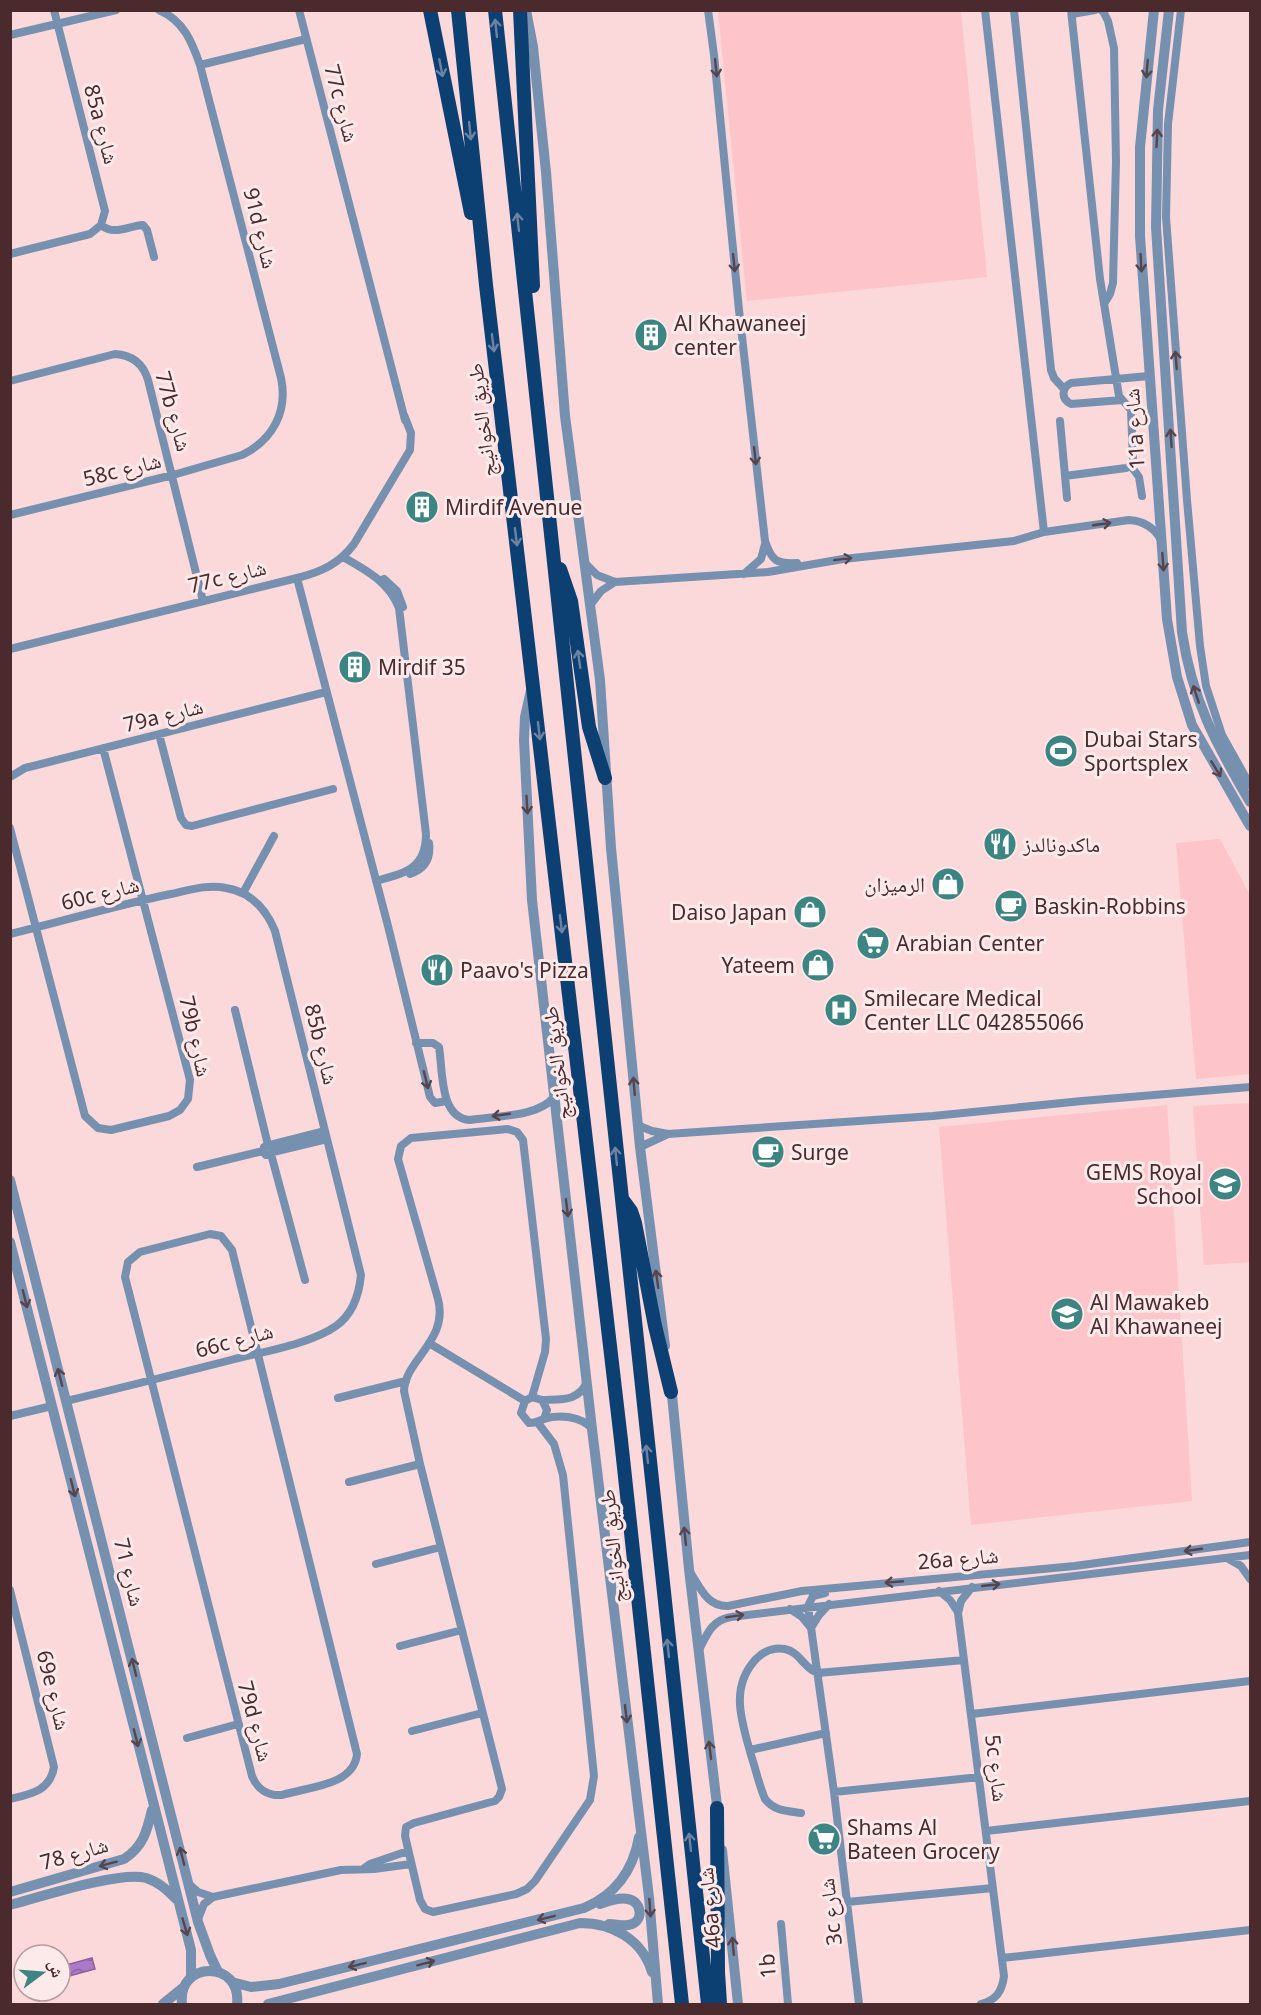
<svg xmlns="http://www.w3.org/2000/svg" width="1261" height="2015" font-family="'Noto Sans','Noto Naskh Arabic',sans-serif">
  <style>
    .built { fill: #fdc4c9 }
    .water { fill: url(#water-waves); stroke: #8e6199; stroke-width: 1.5 }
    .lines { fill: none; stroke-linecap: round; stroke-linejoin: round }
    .minor { stroke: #7690af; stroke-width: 8 }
    .tertiary { stroke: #7690af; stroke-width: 10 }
    .trunk { stroke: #0c3f72; stroke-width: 14 }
    .oneway { stroke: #6c83a2 }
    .oneway2 { stroke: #56444e }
    .labels { text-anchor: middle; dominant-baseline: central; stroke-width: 6; stroke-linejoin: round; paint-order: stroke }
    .street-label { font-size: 21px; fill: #4b2a2e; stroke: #fceaeb }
    .poi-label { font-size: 21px; fill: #4b2a2e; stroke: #fceaeb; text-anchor: start }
  </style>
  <defs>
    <pattern id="water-waves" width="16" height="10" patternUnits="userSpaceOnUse" patternTransform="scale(1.5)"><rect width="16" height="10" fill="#ab79c7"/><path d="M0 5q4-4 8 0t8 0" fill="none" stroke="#8d63a2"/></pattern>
  </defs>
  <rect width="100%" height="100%" fill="#fbd8da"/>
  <!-- built -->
  <path class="built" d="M718,11H961L987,277L747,301Z
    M1220,839L1250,895V1074L1196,1079L1176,843Z
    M1250,1103V1262L1204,1265L1193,1106Z
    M1167,1105L1192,1501L971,1525L939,1127Z"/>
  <!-- water -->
  <path class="water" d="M92,1958L95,1969L69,1976L66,1965Z"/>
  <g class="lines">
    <!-- minor -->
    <path class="minor" d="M299,10L405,420
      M708,10L714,55L739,310L765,541C772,561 776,564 797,563
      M985,10L1044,532
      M1014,10L1051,370L1054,378L1064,389
      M1101,10L1104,13L1108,21L1114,48L1116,161L1113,283L1110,294L1104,304
      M1181,10L1168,124L1166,217L1187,500L1200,646L1206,686L1222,735L1250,785
      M1072,14L1095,10
      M10,35L116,10
      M200,65L306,39
      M101,225C114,236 128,226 143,225L147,230L154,257
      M10,254L90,234L101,225L105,211L54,10
      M10,381L115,354C132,355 143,363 148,380L203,601
      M1122,400L1071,404C1061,399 1061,388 1071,383L1149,376
      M1060,421L1067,498
      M1131,466L1139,477L1142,496
      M1065,476L1126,468L1131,466L1133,460L1131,410L1119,396L1100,279L1071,10
      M10,515L173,475L242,455C273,440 288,411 281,378L200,65C192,42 184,21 159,10
      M343,557C366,570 389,582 399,608L426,834C426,869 405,873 376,881
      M584,562L597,575L615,582L768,572L843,559L1014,541L1044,532L1129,520C1144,521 1154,527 1161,540
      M744,574L761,559L765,544
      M297,578L388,926L430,1097L435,1103L447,1101
      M384,579L397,591L403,607
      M591,604L601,591L615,582
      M10,649L297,578C321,572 339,564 354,544L410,450L411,433L404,415
      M159,734L181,818L186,825L192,826L333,789
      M10,777L25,768L326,692
      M10,828L85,1116L98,1128L111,1130L169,1116L180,1110L188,1099L190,1080L103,748
      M410,874C425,869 431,859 429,843
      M243,893L274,836
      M10,934C64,921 117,905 171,894C189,890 208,884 226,888C250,892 266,909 275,931L361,1275C359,1295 353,1314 336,1326C311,1344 261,1352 231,1360C176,1374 121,1388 66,1401
      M235,1010L268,1145
      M416,1043H433L439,1047C443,1070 439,1118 470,1120C494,1116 539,1117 554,1097
      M637,1125L652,1131L668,1134L933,1116L1082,1101L1250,1087
      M270,1145L325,1131
      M640,1147L668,1134
      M273,1152L327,1139
      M271,1154L305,1280
      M197,1167L263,1151L266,1155H270L273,1149L268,1145L264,1147L263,1151
      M210,1234L221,1236L232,1250L357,1754C354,1786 307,1787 282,1795C268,1796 257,1789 252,1776L125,1277L128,1262L140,1252Z
      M429,1343L525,1401
      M532,1397L545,1352L546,1339L523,1140L517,1132L508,1129L411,1138L401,1146L398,1159L438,1299C449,1341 405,1359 404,1391L420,1464L502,1789L499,1797L495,1801L414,1823L406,1827L405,1836L420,1900L425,1909L433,1912L516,1894L527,1889L535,1881L590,1800L594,1776L563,1475L554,1444L538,1423
      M338,1398L406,1381
      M542,1400C561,1399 578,1402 587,1382
      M10,1416L52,1406
      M544,1419L547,1410L542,1400L532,1397L525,1401L521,1413L529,1423C537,1423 538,1421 544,1419C558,1414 582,1416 592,1429
      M349,1482L420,1464
      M1227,1558L1241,1566L1250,1579
      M376,1564L441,1547
      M690,1572C700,1587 707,1607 728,1606L802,1591L1075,1566L1250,1542
      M972,1587L961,1601L958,1613L1004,1976C1002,1992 996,2000 981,2004
      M10,1590L54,1767C50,1791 31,1794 10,1799
      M939,1591L950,1600L958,1612
      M825,1593L813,1596L808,1606L834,1792L859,2004
      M790,1609L802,1617L811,1628L819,1615L829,1604
      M400,1646L462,1630
      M699,1650C707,1634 712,1620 731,1617L1250,1555
      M972,1714L1250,1681
      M412,1731L482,1713
      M187,1738L238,1724
      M750,1750L826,1733
      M834,1792L980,1777
      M801,1813C787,1811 774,1811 765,1799C759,1785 756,1770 751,1755C742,1722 729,1688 756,1659C764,1651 774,1647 785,1649C800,1652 804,1669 818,1673L964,1660
      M986,1831L1250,1801
      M363,1869L370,1864L408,1851
      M190,1885L198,1892L213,1897
      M847,1902L993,1888
      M198,1919L204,1904L213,1897L341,1870L374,1869L411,1864
      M781,1924L788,2004
      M1002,1958L1250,1930"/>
    <!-- tertiary -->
    <path class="tertiary" d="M526,10L533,47L546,172L565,416L600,680L611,848L640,1147L665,1346
      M1154,10L1140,147V236L1167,619L1177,677L1192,725L1250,826
      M1169,10L1158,110L1156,227L1182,632C1192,700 1216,744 1250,802
      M531,690L525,717L524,740L532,900L592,1429L649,1897L658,2004
      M10,1180L198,1922L210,1955L218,1972
      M10,1242L191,1950V1978
      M671,1385L689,1569L718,1814
      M722,1850L738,2004
      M10,1892L124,1859C143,1847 147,1831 152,1810
      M600,1904C609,1901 619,1897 628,1899C643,1902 644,1923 628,1925C622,1926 615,1924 609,1924
      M10,1905C40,1897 120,1871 146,1878C159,1882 167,1890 176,1899
      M232,1982L251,1987L279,1984L584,1908C615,1895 633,1871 639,1837
      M163,2004L184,1987
      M182,2004C177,1960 242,1960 237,2004
      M268,2004L580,1923C612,1923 642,1939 652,1972"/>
    <!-- trunk -->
    <path class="trunk" d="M430,10L471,213
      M458,10L486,285L621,1440L682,2004
      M495,10C567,675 634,1340 708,2004
      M520,10L533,286
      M560,569L571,601L589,727L605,778
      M623,1200L631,1211L635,1223L655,1326L671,1392
      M717,1808L718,1972L720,2004"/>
  </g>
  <!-- one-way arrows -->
  <defs><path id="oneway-shaft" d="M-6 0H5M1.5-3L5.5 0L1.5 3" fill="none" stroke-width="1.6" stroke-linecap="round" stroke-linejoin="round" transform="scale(1.5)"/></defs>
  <g class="oneway">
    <use href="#oneway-shaft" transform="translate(496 28) rotate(-96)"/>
    <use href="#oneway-shaft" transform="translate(441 68) rotate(79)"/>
    <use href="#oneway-shaft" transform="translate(470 131) rotate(84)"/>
    <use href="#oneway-shaft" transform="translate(518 222) rotate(-96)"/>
    <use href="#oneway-shaft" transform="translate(493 343) rotate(83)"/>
    <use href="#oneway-shaft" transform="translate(516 537) rotate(83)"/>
    <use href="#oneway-shaft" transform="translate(579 659) rotate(-98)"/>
    <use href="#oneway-shaft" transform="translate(539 731) rotate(83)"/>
    <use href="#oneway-shaft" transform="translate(561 924) rotate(83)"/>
    <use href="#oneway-shaft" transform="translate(616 1156) rotate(-96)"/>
    <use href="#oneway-shaft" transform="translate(647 1454) rotate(-96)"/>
    <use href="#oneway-shaft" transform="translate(668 1648) rotate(-96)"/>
    <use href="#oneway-shaft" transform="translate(690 1842) rotate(-96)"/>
  </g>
  <g class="oneway2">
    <use href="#oneway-shaft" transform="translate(716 68) rotate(84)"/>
    <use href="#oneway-shaft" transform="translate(1147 69) rotate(95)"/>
    <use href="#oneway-shaft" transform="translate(1157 138) rotate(-87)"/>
    <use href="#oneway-shaft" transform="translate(734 263) rotate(84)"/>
    <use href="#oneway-shaft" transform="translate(1141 263) rotate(87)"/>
    <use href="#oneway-shaft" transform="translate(1176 360) rotate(-95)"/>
    <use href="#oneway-shaft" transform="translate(1171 438) rotate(-94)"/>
    <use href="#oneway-shaft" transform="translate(755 456) rotate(84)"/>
    <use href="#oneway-shaft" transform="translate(1102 524) rotate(-8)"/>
    <use href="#oneway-shaft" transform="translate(843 559) rotate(-7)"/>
    <use href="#oneway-shaft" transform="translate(1163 562) rotate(86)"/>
    <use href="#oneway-shaft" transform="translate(1196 694) rotate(-108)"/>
    <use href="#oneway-shaft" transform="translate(1216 769) rotate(59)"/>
    <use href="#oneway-shaft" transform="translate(527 805) rotate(87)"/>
    <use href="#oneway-shaft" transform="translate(426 1080) rotate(76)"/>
    <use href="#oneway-shaft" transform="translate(634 1086) rotate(-95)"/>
    <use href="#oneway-shaft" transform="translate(501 1115) rotate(172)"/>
    <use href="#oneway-shaft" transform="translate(567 1208) rotate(83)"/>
    <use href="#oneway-shaft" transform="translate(657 1279) rotate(-98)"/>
    <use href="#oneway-shaft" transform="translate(25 1299) rotate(76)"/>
    <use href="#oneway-shaft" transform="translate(60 1377) rotate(-104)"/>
    <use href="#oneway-shaft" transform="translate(73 1488) rotate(76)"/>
    <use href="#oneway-shaft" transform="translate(685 1536) rotate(-96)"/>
    <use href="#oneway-shaft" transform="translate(1193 1550) rotate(172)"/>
    <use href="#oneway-shaft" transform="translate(894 1582) rotate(175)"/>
    <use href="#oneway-shaft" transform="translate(991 1585) rotate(-6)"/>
    <use href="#oneway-shaft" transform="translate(735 1616) rotate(-9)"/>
    <use href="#oneway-shaft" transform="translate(134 1667) rotate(-104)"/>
    <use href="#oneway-shaft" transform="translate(626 1714) rotate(83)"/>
    <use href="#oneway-shaft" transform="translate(136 1738) rotate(76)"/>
    <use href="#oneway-shaft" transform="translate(710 1750) rotate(-97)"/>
    <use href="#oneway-shaft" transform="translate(182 1856) rotate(-104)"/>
    <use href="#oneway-shaft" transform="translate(108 1864) rotate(165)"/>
    <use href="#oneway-shaft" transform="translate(650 1908) rotate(86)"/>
    <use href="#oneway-shaft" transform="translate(546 1918) rotate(166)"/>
    <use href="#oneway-shaft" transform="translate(185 1927) rotate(74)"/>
    <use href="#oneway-shaft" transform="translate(733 1946) rotate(-95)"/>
    <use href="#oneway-shaft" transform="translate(426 1963) rotate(-15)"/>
    <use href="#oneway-shaft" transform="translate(357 1965) rotate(166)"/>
  </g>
  <!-- icons -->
  <defs>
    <g id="building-disc" transform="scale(1.725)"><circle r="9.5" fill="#3d8583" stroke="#fceaeb"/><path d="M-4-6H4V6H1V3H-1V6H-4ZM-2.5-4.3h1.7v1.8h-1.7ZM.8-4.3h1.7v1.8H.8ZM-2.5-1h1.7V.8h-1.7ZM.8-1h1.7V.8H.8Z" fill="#fff"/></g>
    <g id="stadium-disc" transform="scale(1.725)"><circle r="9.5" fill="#3d8583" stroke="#fceaeb"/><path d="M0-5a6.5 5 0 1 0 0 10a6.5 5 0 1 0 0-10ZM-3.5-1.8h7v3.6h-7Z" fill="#fff"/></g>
    <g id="restaurant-disc" transform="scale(1.725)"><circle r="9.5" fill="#3d8583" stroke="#fceaeb"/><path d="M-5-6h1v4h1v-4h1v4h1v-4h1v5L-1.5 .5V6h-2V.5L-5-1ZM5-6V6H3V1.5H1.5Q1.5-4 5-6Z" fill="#fff"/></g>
    <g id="shop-disc" transform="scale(1.725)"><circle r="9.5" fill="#3d8583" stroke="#fceaeb"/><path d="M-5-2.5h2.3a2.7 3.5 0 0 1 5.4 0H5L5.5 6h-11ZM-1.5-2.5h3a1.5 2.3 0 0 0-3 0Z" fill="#fff"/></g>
    <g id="cafe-disc" transform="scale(1.725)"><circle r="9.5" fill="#3d8583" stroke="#fceaeb"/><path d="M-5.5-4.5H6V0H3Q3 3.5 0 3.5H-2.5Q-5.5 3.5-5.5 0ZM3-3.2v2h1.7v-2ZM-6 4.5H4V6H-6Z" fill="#fff"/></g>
    <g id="supermarket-disc" transform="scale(1.725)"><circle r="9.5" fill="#3d8583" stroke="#fceaeb"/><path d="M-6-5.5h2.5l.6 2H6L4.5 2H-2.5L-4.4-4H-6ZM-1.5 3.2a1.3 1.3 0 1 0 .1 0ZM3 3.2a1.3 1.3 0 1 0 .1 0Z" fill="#fff"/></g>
    <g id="hospital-disc" transform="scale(1.725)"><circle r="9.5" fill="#3d8583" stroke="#fceaeb"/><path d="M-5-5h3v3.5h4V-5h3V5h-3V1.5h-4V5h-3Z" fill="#fff"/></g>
    <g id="school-disc" transform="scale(1.725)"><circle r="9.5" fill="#3d8583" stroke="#fceaeb"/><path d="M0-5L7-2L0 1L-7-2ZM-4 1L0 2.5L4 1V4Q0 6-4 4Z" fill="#fff"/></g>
  </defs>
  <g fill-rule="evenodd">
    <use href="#building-disc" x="651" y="335"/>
    <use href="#building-disc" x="422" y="507"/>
    <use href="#building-disc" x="355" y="667"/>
    <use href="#stadium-disc" x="1061" y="751"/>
    <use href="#restaurant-disc" x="1000" y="844"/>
    <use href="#shop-disc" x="948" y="884"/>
    <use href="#cafe-disc" x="1011" y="906"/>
    <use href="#shop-disc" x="810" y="912"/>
    <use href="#supermarket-disc" x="873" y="943"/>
    <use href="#shop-disc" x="818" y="965"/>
    <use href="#restaurant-disc" x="437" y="970"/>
    <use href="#hospital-disc" x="841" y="1010"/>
    <use href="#cafe-disc" x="768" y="1152"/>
    <use href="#school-disc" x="1225" y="1184"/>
    <use href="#school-disc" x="1067" y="1314"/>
    <use href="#supermarket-disc" x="824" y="1839"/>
  </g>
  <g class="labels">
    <!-- street labels -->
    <g class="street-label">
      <text transform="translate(342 103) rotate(75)">77c شارع</text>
      <text transform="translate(102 124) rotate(75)">85a شارع</text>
      <text transform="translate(261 228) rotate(76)">91d شارع</text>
      <text transform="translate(174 411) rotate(74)">77b شارع</text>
      <text transform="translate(481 420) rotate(-97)">طريق الخوانيج</text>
      <text transform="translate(1134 429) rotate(-94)">11a شارع</text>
      <text transform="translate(122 469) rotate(-14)">58c شارع</text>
      <text transform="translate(227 576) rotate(-14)">77c شارع</text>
      <text transform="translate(163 715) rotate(-14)">79a شارع</text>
      <text transform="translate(100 893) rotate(-14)">60c شارع</text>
      <text transform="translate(196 1036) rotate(77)">79b شارع</text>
      <text transform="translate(322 1044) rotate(76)">85b شارع</text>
      <text transform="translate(556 1063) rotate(-97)">طريق الخوانيج</text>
      <text transform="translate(234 1340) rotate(-15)">66c شارع</text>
      <text transform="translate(612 1546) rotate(-96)">طريق الخوانيج</text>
      <text transform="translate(958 1558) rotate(-5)">26a شارع</text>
      <text transform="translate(130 1572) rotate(76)">شارع 71</text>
      <text transform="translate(54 1690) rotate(76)">69e شارع</text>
      <text transform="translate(256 1721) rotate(75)">79d شارع</text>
      <text transform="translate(997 1768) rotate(83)">5c شارع</text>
      <text transform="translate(74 1853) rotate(-16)">شارع 78</text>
      <text transform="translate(709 1908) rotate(-96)">46a شارع</text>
      <text transform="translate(830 1912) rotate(-97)">3c شارع</text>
      <text transform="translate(767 1966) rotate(-95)">1b</text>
    </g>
    <!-- poi labels -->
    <g class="poi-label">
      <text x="674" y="323">Al Khawaneej<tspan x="674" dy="24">center</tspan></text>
      <text x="445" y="507">Mirdif Avenue</text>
      <text x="378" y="667">Mirdif 35</text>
      <text x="1084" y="739">Dubai Stars<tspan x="1084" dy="24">Sportsplex</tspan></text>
      <text x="1023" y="844">ماكدونالدز</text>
      <text x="925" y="884" text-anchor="end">الرميزان</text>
      <text x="1034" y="906">Baskin-Robbins</text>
      <text x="787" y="912" text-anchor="end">Daiso Japan</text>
      <text x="896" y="943">Arabian Center</text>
      <text x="795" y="965" text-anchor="end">Yateem</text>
      <text x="460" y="970">Paavo's Pizza</text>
      <text x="864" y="998">Smilecare Medical<tspan x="864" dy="24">Center LLC 042855066</tspan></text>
      <text x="791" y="1152">Surge</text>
      <text x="1202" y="1172" text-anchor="end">GEMS Royal<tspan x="1202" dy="24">School</tspan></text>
      <text x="1090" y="1302">Al Mawakeb<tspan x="1090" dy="24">Al Khawaneej</tspan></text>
      <text x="847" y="1827">Shams Al<tspan x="847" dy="24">Bateen Grocery</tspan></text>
    </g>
  </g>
  <!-- border -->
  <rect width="1261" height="2015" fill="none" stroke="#4b2a2e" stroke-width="24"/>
  <!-- north arrow -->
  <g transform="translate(42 1973) rotate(74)"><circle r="28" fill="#fceaeb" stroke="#b59d9f" stroke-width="1.5"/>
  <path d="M0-4.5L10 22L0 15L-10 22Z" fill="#3d8583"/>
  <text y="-9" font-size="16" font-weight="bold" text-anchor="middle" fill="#4b2a2e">ش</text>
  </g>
</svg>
